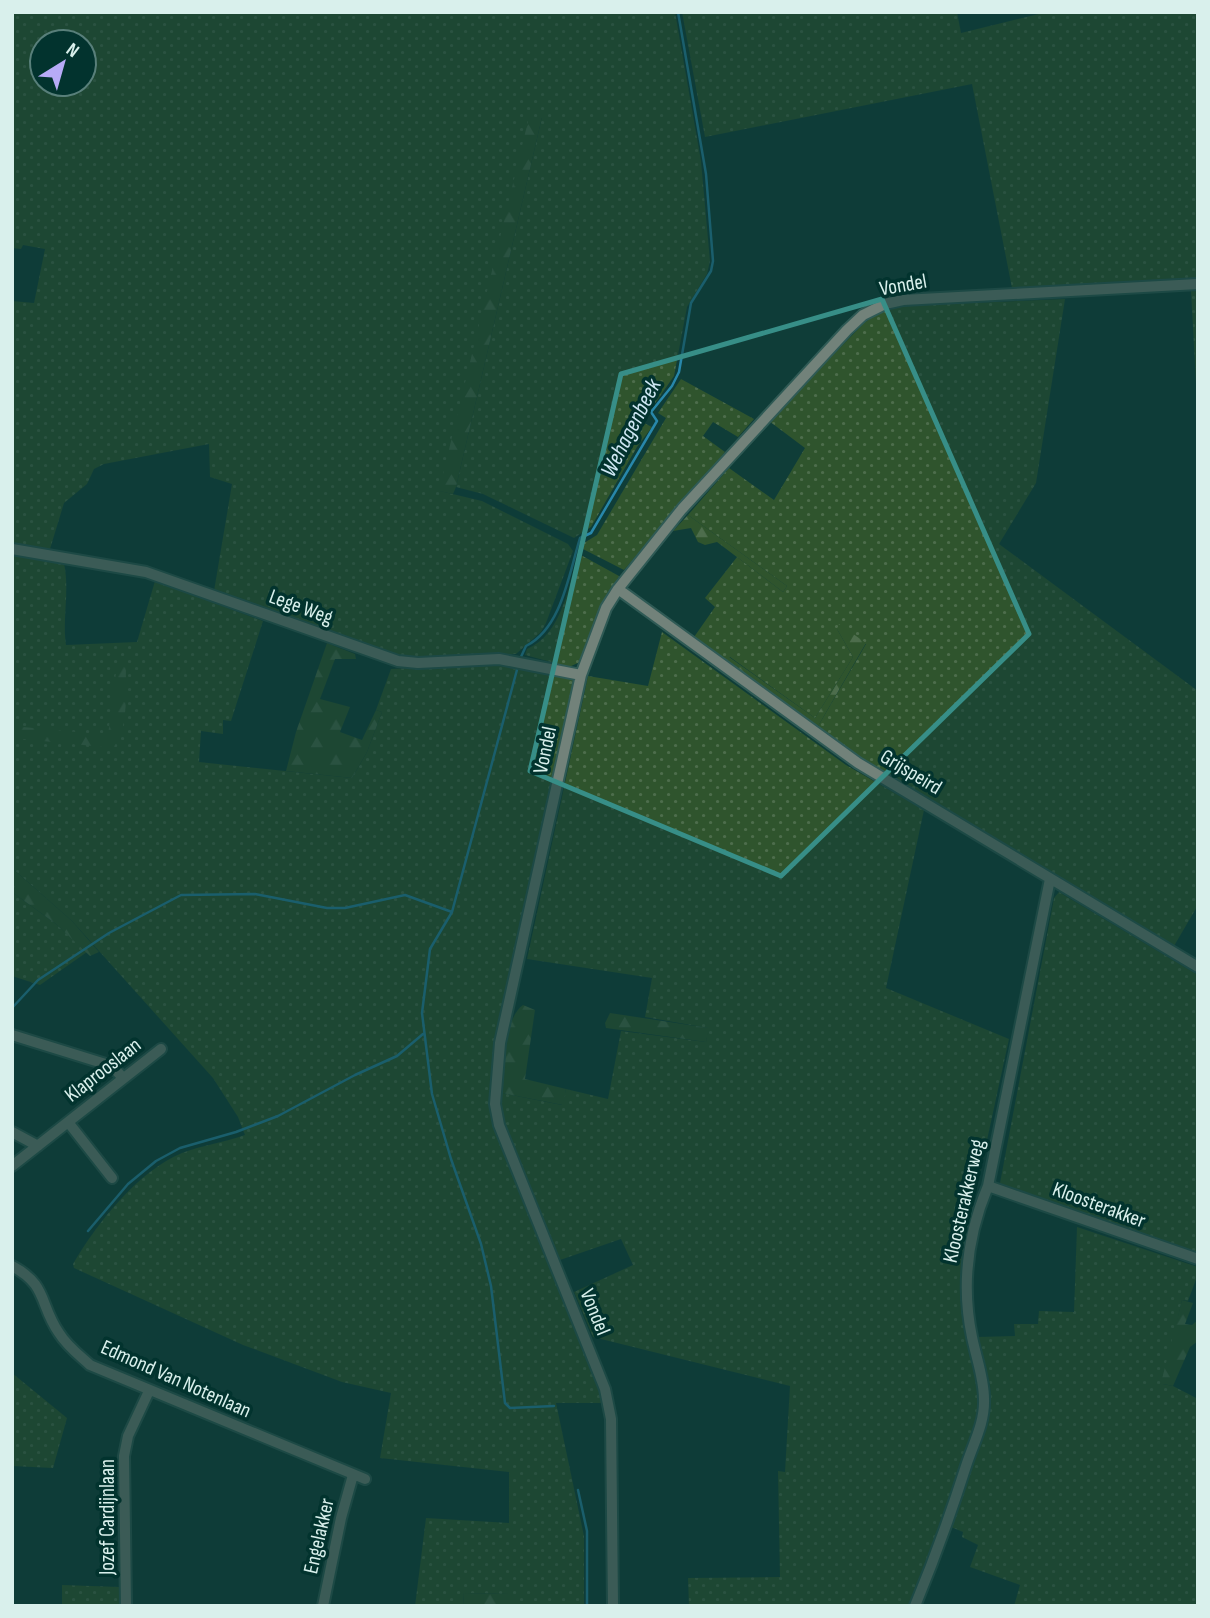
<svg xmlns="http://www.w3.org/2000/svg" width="1210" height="1618" font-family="'Sofia Sans Condensed',sans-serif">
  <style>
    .grass { fill: url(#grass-dots); fill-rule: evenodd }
    .forest { fill: url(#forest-firs) }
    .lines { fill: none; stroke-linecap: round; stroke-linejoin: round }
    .stream { stroke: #2887aa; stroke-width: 2.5 }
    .minor-casing { stroke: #2f5a55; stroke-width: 14 }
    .minor { stroke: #72827a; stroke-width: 10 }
    .marked { fill: none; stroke: #378e87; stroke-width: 5; stroke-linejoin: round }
    .labels { text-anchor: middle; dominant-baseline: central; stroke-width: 7; stroke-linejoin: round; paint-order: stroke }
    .street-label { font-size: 21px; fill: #d9f0ec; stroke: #02332e }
    .water-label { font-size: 23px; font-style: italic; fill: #cfe8f4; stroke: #02332e }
  </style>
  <defs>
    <pattern id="grass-dots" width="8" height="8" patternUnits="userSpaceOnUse" patternTransform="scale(1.75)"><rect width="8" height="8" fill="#2f542d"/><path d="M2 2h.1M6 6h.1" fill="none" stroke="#4d6d4c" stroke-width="1.8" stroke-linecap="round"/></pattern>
    <pattern id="forest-firs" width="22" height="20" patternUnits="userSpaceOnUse" patternTransform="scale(1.75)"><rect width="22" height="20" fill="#2f542d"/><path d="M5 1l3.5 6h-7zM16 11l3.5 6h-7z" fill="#4d6d4c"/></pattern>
  </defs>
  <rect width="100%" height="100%" fill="#0f3d38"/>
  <!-- grass -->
  <path class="grass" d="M12,12H675L701,161L710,261L707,274L687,307L674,376L642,422L652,427L637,447L591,527L574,538L483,494L456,487L542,117H530L440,491L482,501L568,544L573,551L546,623L541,632L516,654L412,657L389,653L214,591L232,484L210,477L209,444L104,464L94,469L87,484L64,503L50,549L12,543V301L34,303L45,249L23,245L21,249L12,248ZM42,42H84V84H42Z
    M682,12H957L961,33L1047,12H1198V279L1012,288L972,84L705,137Z
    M1191,291H1198V420Z
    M1065,299L1036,483L999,544L1198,691V905L1174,946L865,761L817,728L866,644L837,629L853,657L815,718L730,657L724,663L692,640L715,607L705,598L737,557L783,592L787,586L688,515L729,468L774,500L805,448L769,421L864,323L878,313L903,306Z
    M681,379L754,419L738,437L713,422L703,436L725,452L624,570L581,548L584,543L597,535L666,418L658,413Z
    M12,554L64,563C70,592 62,617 66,645L137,642L155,581L263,621L231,721L223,720V734L201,731L199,762L352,778L367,752L382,712L376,710L391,669L483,664L514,665L576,679L491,1107L601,1393L602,1403H556L584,1536V1606H515V1597L509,1598V1594L464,1593L463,1606H415L426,1518L509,1523V1472L380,1458L391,1393L342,1382L243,1345L74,1268L73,1264C97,1223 138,1171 182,1153C203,1145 225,1142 245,1135L238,1117L213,1078L72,921L12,868Z
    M579,554L619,576L607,597L580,662L569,667L525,655L527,649C562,634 568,587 579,554Z
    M662,632L846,765L924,810L886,988L1009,1039L967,1232L960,1288L964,1321L981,1393L980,1414L938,1539L909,1606H689L688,1578L780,1577L778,1471L785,1472L790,1386L593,1337L574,1292L633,1265L621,1239L560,1260L505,1126L502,1109V1093L562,1105L566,1089L608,1099L621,1031L706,1042L708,1028L645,1017L652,978L527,959L588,676L648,686Z
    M12,892L56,924L87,952L40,985L12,976Z
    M1059,892L1198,975V1253L1005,1188L1000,1183L1054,898Z
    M1077,1227L1198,1267V1274L1188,1301L1182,1300L1163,1384L1173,1386L1198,1399V1606H1014L1020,1585L970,1567L978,1545L962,1537L963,1532L951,1527L981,1440L991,1403L990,1385L977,1337L1015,1336L1014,1324H1038L1039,1311L1074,1312Z
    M12,1373L67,1418L53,1468L12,1466Z
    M62,1585L120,1587V1606H62Z"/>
  <!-- forest -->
  <path class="forest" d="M529,117H542L456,487L453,494L439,491Z
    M688,515L787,586L783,592L717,542L705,545L698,542L691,528L673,531Z
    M839,624L866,643L817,728L724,663L729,657L815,718L853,657L837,629Z
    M327,643L355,654L356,659H335L320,699L350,707L340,732L362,740L376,710L382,712L367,752L352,778L286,771L296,732Z
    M117,665H126C125,691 130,726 113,748L12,738V726L108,735Z
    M12,868L72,921L99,952L90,956L56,924L12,892Z
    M523,1005L535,1010L525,1079L566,1089L563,1105L502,1093C499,1073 505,1017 523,1005Z
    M610,1013L709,1028L706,1042L606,1028L605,1023Z
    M1182,1300L1193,1303L1185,1324L1192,1325L1198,1320V1341L1190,1347L1173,1386L1163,1384L1162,1379Z
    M464,1593L509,1594L510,1597H515V1606H463Z"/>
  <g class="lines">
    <!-- stream -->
    <path class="stream" d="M520,659L526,646C562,628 569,573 580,538L591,533L657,421L651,412L672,386L679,372L691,303L711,271L713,261L706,174L678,12
      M518,666L452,912L430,949L422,1013L432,1094L451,1159L481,1244L491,1286L505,1403L510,1408L554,1406
      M12,1008L38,980L109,933L181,895L255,894L327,908H345L405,895L452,912
      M88,1231L128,1184L156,1161L180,1148L236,1132L278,1116L355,1075L397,1056L423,1034
      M578,1490L587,1531V1606"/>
    <!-- minor casing -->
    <g class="minor-casing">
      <path id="minor" d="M12,549L146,572L398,661L418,663L499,659L581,675
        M618,589L858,763L1198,967
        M12,1035L112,1066L123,1078
        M68,1122L112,1178
        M12,1132L38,1146
        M12,1166L161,1049
        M988,1186L1198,1259
        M12,1266C48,1285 39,1304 59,1333C67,1346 79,1355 90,1365L365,1479
        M126,1606L124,1456L128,1436L149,1391
        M323,1606L341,1518L353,1475
        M613,1606L611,1419L605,1389L499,1125L495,1104L500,1043L581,675L606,608L618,589L682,509L847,330L863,315L885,304L903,300L1198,284
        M915,1606C934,1560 951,1513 966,1466C973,1444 985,1423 984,1399C984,1378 976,1357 972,1337C961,1285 968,1234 988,1186L1050,879"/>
    </g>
    <!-- minor -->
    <use href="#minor" class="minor"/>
  </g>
  <!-- marked area -->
  <path d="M0 0H1210V1618H0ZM882,299L1029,634L781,876L530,771L621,374Z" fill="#0f3d38" fill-opacity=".55" fill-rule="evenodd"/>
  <path class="marked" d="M882,299L1029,634L781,876L530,771L621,374Z"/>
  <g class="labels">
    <!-- street labels -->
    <g class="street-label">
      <text transform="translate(903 285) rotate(-10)">Vondel</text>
      <text transform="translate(301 607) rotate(20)">Lege Weg</text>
      <text transform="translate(545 750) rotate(-78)">Vondel</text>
      <text transform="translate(911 772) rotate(31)">Grijspeird</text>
      <text transform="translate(103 1070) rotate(-38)">Klaprooslaan</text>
      <text transform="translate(964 1201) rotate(-77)">Kloosterakkerweg</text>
      <text transform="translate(1099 1205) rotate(20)">Kloosterakker</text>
      <text transform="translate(595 1312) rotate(68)">Vondel</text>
      <text transform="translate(176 1379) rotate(24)">Edmond Van Notenlaan</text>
      <text transform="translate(107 1517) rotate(-90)">Jozef Cardijnlaan</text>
      <text transform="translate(319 1536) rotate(-77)">Engelakker</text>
    </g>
    <!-- water labels -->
    <g class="water-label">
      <text transform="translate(631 428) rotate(-63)">Wehagenbeek</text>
    </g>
  </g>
  <!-- border -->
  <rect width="1210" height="1618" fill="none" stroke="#d9f0ec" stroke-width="28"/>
  <!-- north arrow -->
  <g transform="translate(63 63) rotate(37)"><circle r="33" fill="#02332e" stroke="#587f7a" stroke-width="2"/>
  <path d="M0-5L12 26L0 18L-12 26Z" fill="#b7abf7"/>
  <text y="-10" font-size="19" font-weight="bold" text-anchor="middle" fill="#d9f0ec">N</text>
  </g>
</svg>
